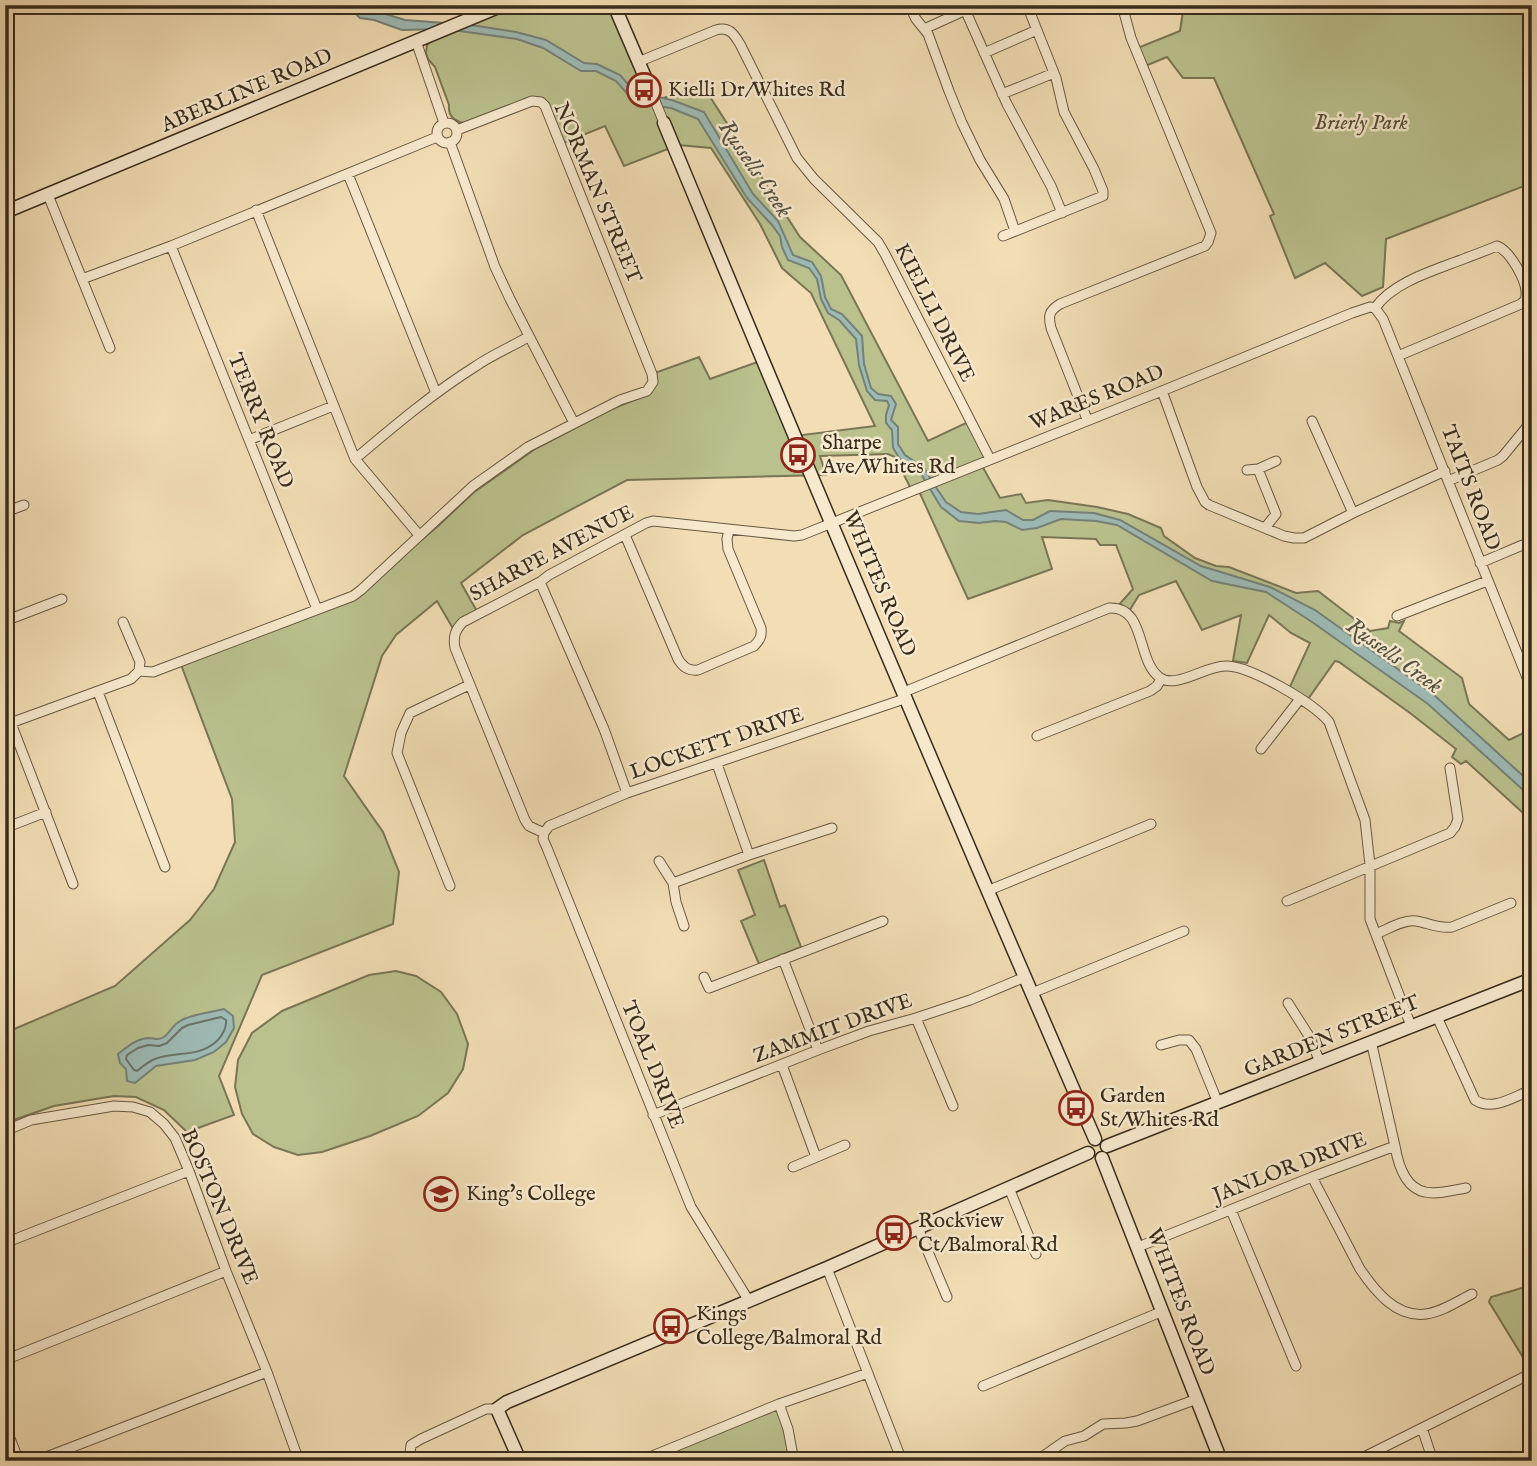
<svg xmlns="http://www.w3.org/2000/svg" width="1537" height="1466" font-family="'IM FELL English',serif">
  <style>
    .green { fill: #bac18d; stroke: #797654; stroke-width: 2 }
    .water { fill: #9dbab5; stroke: #758178; stroke-width: 2 }
    .lines { fill: none; stroke-linecap: round; stroke-linejoin: round }
    .shore { stroke: #6a7368; stroke-width: 2 }
    .street-casing { stroke: #665842; stroke-width: 11 }
    .secondary-casing { stroke: #382c1c; stroke-width: 15 }
    .street { stroke: #f7e9ce; stroke-width: 9 }
    .secondary { stroke: #f7e9ce; stroke-width: 12 }
    .labels { text-anchor: middle; dominant-baseline: central; stroke-width: 5; stroke-linejoin: round; paint-order: stroke }
    .poi-label { font-size: 21px; fill: #382c1c; stroke: #f7e9ce; text-anchor: start }
    .street-label { font-size: 21px; fill: #382c1c; stroke: #f7e9ce }
    .park-label { font-size: 21px; font-style: italic; fill: #585138; stroke: #f7e9ce }
    .water-label { font-size: 23px; font-style: italic; fill: #515042; stroke: #f7e9ce }
  </style>
  <rect width="100%" height="100%" fill="#f2ddb4"/>
  <filter id="stains"><feTurbulence type="fractalNoise" baseFrequency=".00286" numOctaves="4"/><feColorMatrix values="0 0 0 0 .2 0 0 0 0 .09 0 0 0 0 .02 0 0 0 .5 -.17"/></filter>
  <radialGradient id="worn" r=".72"><stop offset=".6" stop-color="#630" stop-opacity="0"/><stop offset="1" stop-color="#630" stop-opacity=".3"/></radialGradient>
  <!-- green -->
  <path class="green" d="M518,5H609L650,102L703,86L800,237L841,275L928,441L968,422L988,460L981,464L1000,498L1021,494L1026,503L1048,500L1097,507L1128,514L1161,528L1164,536L1195,558L1216,566L1229,567L1296,593L1318,591L1370,631L1388,628L1390,621L1399,623L1404,621L1399,631L1462,678L1469,704L1509,740L1532,729V735L1528,738L1529,753L1532,755V821L1466,761L1461,764L1452,757L1456,749L1410,713L1339,662L1335,661L1306,702L1288,691L1310,643L1291,633L1269,615L1247,663L1233,661L1241,615L1202,630L1176,581L1139,595L1128,613L1117,607L1133,589L1116,545H1100L1096,539L1042,537L1052,569L968,599L918,489L912,491L895,457L888,454L820,456L826,475L627,480L523,535L461,583L478,613L455,632L437,601L396,635L382,656L344,776L383,832L399,872L393,924L262,975L219,1076L234,1115L187,1132L164,1110L136,1097L114,1096L54,1106L5,1123V1033L115,986L190,920L214,889L235,842L232,799L180,662L357,593L437,527L473,493L535,449L609,410L647,395L652,374L699,357L710,379L763,360L795,436L875,426L811,293L782,268L760,224L711,148L678,145L624,166L605,126L561,144L541,102L464,123C454,121 448,115 449,105L435,67L428,59L426,53L427,45L432,40L455,29Z
    M1184,5H1532V183L1386,239L1383,287L1362,296L1325,263L1295,278L1270,216L1274,214L1214,78H1183L1167,57L1143,67L1135,49L1180,31Z
    M764,860L780,907L785,905L801,947L759,964L741,921L755,915L738,870Z
    M396,971L416,976L441,992L457,1014L468,1044L463,1069L448,1093L418,1116L370,1136L322,1152L298,1155L274,1147L253,1134L242,1114L235,1087L238,1060L252,1033L282,1011L369,975Z
    M1532,1285V1372L1489,1302L1491,1297Z
    M779,1404L794,1461H640Z"/>
  <!-- water -->
  <path class="water" d="M347,5H360L365,10L376,11L405,20L471,25L516,32L546,40L584,63L597,64L620,75L635,92L672,100L704,112L753,194L778,221L793,255L812,262L821,276L825,297L831,309L842,314L862,336L864,364L871,388L878,394L891,396L896,404L891,420L898,427V444L905,455L924,468L933,483L946,502L961,512L978,514L1006,510L1023,520H1033L1050,511L1094,513L1120,520L1201,566L1270,587L1315,610L1434,695L1532,784V798L1428,704L1312,622L1266,592L1212,581L1117,525L1096,521L1061,519L1037,528L1022,530L1006,522L995,521L979,523L959,521L941,507L921,474L900,459L893,448L892,430L886,423V415L889,405L887,401L875,400L867,391L859,365L856,339L839,320L828,313L821,299L817,279L809,268L788,260L782,247L780,236L772,225L747,198L698,119L671,108L657,106L632,99L616,81L596,71H581L543,48L517,39L445,29L402,30L374,20L360,18Z
    M224,1009L233,1016L234,1028L226,1042L214,1052L195,1060L156,1066L135,1083L127,1081L126,1069L120,1063L118,1054C127,1047 136,1039 148,1038C154,1038 158,1041 164,1037C170,1032 173,1025 180,1021C189,1015 212,1012 224,1009Z"/>
  <g class="lines">
    <!-- shore -->
    <path class="shore" d="M221,1017L226,1020C227,1028 223,1034 218,1040C198,1059 177,1050 155,1059C149,1061 142,1067 137,1071L134,1070L126,1059L127,1055L138,1048L148,1045L159,1046L167,1043L182,1028L188,1025Z"/>
    <!-- street casing -->
    <g class="street-casing">
      <path id="street" d="M909,5L916,19L928,34L949,91L962,123L980,160L1004,199L1015,231
        M963,5L1007,104L1051,186L1062,213
        M924,29L977,5
        M416,41L444,123
        M984,53L1037,30
        M638,62L716,30C729,26 734,34 740,44L797,158L814,179L878,242L885,254L990,459
        M651,91L664,123
        M1002,94L1054,73
        M437 133a10 10 0 1 1 20 0a10 10 0 1 1-20 0Z
        M450,142L495,267L510,299L574,423
        M348,174L436,393
        M48,195L110,348
        M256,210L355,459L419,535
        M1003,236L1103,196V191L1094,169L1064,112L1056,78L1027,5
        M171,246L317,609
        M82,279L171,246L437,137
        M1375,308L1383,319L1532,690
        M1375,308C1394,281 1436,270 1466,258C1477,254 1487,250 1497,246C1510,251 1527,281 1526,294C1526,301 1525,300 1521,304L1398,356
        M1162,391L1197,487L1205,502L1209,505L1284,536L1294,538H1304L1353,513L1445,471
        M1087,419L1051,328C1048,315 1049,311 1060,304L1205,246L1208,242L1211,233L1131,38L1122,5
        M1312,421L1353,513
        M249,440L333,406
        M355,459C394,426 433,393 476,366C492,355 511,347 528,337
        M1258,469L1276,514L1265,528
        M1247,470L1258,469L1276,461
        M1448,481L1498,460L1503,456L1526,428L1532,425
        M5,512L24,505
        M625,535L678,659C683,667 688,671 698,670L754,646C760,640 762,636 761,628L728,549L727,539L729,530
        M1480,563L1532,541
        M540,582L604,729L627,793
        M1397,616L1487,581
        M5,621L62,599
        M123,622L140,662L139,671
        M98,692L165,867
        M904,692L1109,608C1146,606 1136,659 1159,677C1175,690 1205,666 1225,666C1249,665 1314,703 1329,722L1365,820L1370,865V919L1411,1026
        M11,723L73,884
        M5,725L131,679L139,671L153,672L353,596L361,590L473,486L528,447L620,400L647,391L653,382L652,374L545,106L541,102L532,101L457,130
        M1037,736L1150,691L1157,686L1161,679
        M1261,749L1300,699
        M5,828L46,812
        M544,833L529,826L525,820L455,648C453,637 455,630 463,622L540,582L549,575L646,523L653,521L794,536L802,535L1162,391L1352,313L1370,307L1375,308
        M544,833L543,839L547,848L691,1207L749,1301
        M544,833L549,826L627,793L907,698
        M749,855L832,828
        M659,861L673,883L676,902L684,926
        M673,883L749,855L717,764
        M450,886L397,753L401,733L410,713L469,685
        M987,891L1151,824
        M1287,901L1450,833L1455,827L1458,819L1450,768
        M1376,934C1388,929 1404,919 1416,921C1429,923 1438,929 1452,927L1511,903
        M783,959L818,1050
        M704,977L709,988L883,921
        M1032,993L1184,931
        M1288,1003L1309,1036L1320,1062
        M1437,1017L1475,1100C1493,1112 1514,1096 1532,1090
        M916,1018L953,1106
        M1161,1045L1179,1040H1189L1196,1049L1218,1103
        M782,1065L816,1157
        M653,1115L818,1050L869,1031L916,1018L970,1000L1025,977
        M5,1131L31,1120L114,1106L133,1107L150,1112L164,1124L175,1138L189,1171L226,1271L267,1372L299,1461
        M1395,1146C1398,1164 1405,1188 1425,1192C1438,1195 1454,1190 1466,1188
        M793,1167L845,1145
        M1312,1177L1360,1269C1375,1291 1396,1318 1426,1314C1442,1312 1458,1301 1472,1294
        M1009,1188L1036,1254
        M1231,1210L1296,1366
        M918,1228L947,1297
        M5,1243L189,1171
        M1138,1247L1312,1177L1395,1146L1371,1041
        M827,1268L902,1461
        M5,1360L226,1271
        M983,1386L1163,1311
        M779,1404L788,1429L794,1461
        M5,1426L19,1461
        M1422,1428L1433,1461
        M36,1461L267,1372
        M413,1461L410,1454L411,1445L421,1439L486,1409H497
        M640,1461L779,1404L868,1373
        M1033,1461L1042,1457L1065,1441L1084,1436L1103,1424L1126,1423L1137,1421L1197,1399
        M1356,1461L1532,1373"/>
    </g>
    <!-- secondary casing -->
    <g class="secondary-casing">
      <path id="secondary" d="M614,5L651,91
        M664,123C805,463 948,801 1095,1139
        M5,212L503,5
        M1107,1146L1532,979
        M1102,1158L1221,1461
        M520,1461L497,1409L507,1402L827,1268L1088,1153"/>
    </g>
    <!-- street -->
    <use href="#street" class="street"/>
    <!-- secondary -->
    <use href="#secondary" class="secondary"/>
  </g>
  <!-- icons -->
  <defs>
    <g id="bus-ring" transform="scale(1.75)"><circle r="9.5" fill="#f7e9ce" stroke="#8f2418" stroke-width="1.5"/><path d="M-5-6H5V4H4V6H2V4H-2V6H-4V4H-5ZM-3.5-4V0h7V-4ZM-3.5 1.2v1.5H-2V1.2ZM2 1.2v1.5H3.5V1.2Z" fill="#8f2418"/></g>
    <g id="school-ring" transform="scale(1.75)"><circle r="9.5" fill="#f7e9ce" stroke="#8f2418" stroke-width="1.5"/><path d="M0-5L7-2L0 1L-7-2ZM-4 1L0 2.5L4 1V4Q0 6-4 4Z" fill="#8f2418"/></g>
  </defs>
  <g fill-rule="evenodd">
    <use href="#bus-ring" x="644" y="90"/>
    <use href="#bus-ring" x="798" y="455"/>
    <use href="#bus-ring" x="1076" y="1108"/>
    <use href="#school-ring" x="441" y="1194"/>
    <use href="#bus-ring" x="894" y="1233"/>
    <use href="#bus-ring" x="671" y="1326"/>
  </g>
  <g class="labels">
    <!-- poi labels -->
    <g class="poi-label">
      <text x="668" y="90">Kielli Dr/Whites Rd</text>
      <text x="822" y="443">Sharpe<tspan x="822" dy="24">Ave/Whites Rd</tspan></text>
      <text x="1100" y="1096">Garden<tspan x="1100" dy="24">St/Whites Rd</tspan></text>
      <text x="466" y="1194">King's College</text>
      <text x="918" y="1221">Rockview<tspan x="918" dy="24">Ct/Balmoral Rd</tspan></text>
      <text x="696" y="1314">Kings<tspan x="696" dy="24">College/Balmoral Rd</tspan></text>
    </g>
    <!-- street labels -->
    <g class="street-label">
      <text transform="translate(247 91) rotate(-23)">ABERLINE ROAD</text>
      <text transform="translate(597 193) rotate(67)">NORMAN STREET</text>
      <text transform="translate(934 313) rotate(63)">KIELLI DRIVE</text>
      <text transform="translate(1097 398) rotate(-22)">WARES ROAD</text>
      <text transform="translate(260 421) rotate(68)">TERRY ROAD</text>
      <text transform="translate(1470 488) rotate(69)">TAITS ROAD</text>
      <text transform="translate(552 554) rotate(-28)">SHARPE AVENUE</text>
      <text transform="translate(879 584) rotate(67)">WHITES ROAD</text>
      <text transform="translate(717 744) rotate(-19)">LOCKETT DRIVE</text>
      <text transform="translate(833 1029) rotate(-20)">ZAMMIT DRIVE</text>
      <text transform="translate(1332 1037) rotate(-22)">GARDEN STREET</text>
      <text transform="translate(652 1065) rotate(68)">TOAL DRIVE</text>
      <text transform="translate(1290 1168) rotate(-21)">JANLOR DRIVE</text>
      <text transform="translate(219 1207) rotate(67)">BOSTON DRIVE</text>
      <text transform="translate(1180 1302) rotate(69)">WHITES ROAD</text>
    </g>
    <!-- park labels -->
    <g class="park-label">
      <text x="1361" y="123">Brierly Park</text>
    </g>
    <!-- water labels -->
    <g class="water-label">
      <text transform="translate(755 169) rotate(56)">Russells Creek</text>
      <text transform="translate(1394 656) rotate(36)">Russells Creek</text>
    </g>
  </g>
  <!-- margin -->
  <rect width="1537" height="1466" fill="none" stroke="#f2ddb4" stroke-width="28"/>
  <rect x="7" y="7" width="1523" height="1452" fill="none" stroke="#382c1c" stroke-width="3.5"/>
  <rect x="14" y="14" width="1509" height="1438" fill="none" stroke="#382c1c" stroke-width="2"/>
  <rect width="100%" height="100%" filter="url(#stains)"/>
  <rect width="100%" height="100%" fill="url(#worn)"/>
</svg>
